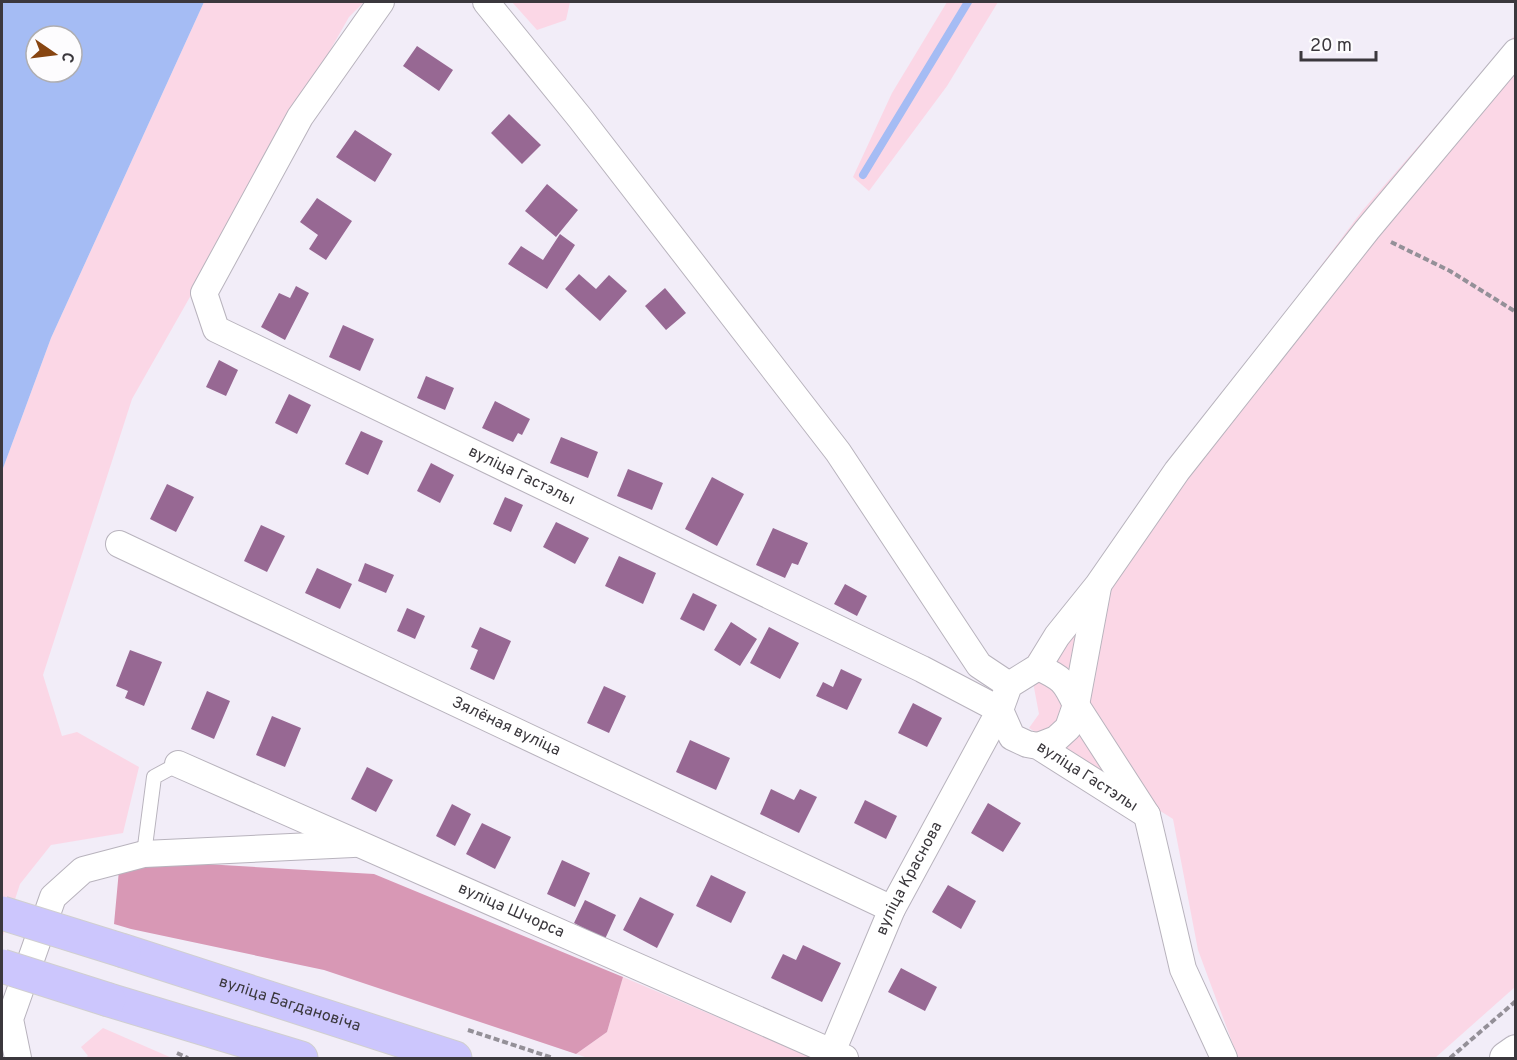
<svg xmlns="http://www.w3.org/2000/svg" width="1517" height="1060" font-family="Overpass,sans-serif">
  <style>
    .green { fill: #fbd7e6 }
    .forest { fill: #d898b5 }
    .water { fill: #a5bcf4; fill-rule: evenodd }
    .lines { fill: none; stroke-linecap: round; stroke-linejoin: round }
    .stream { stroke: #a5bcf4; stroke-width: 8 }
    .building { fill: #976893 }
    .service-casing { stroke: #b8b3bd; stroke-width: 16 }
    .minor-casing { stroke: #b8b3bd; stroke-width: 28 }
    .tertiary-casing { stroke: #b8b3bd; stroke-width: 34 }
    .primary-casing { stroke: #d0cfd0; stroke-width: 35 }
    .path { stroke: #949098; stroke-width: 4; stroke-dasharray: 6 3; stroke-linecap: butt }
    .service { stroke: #fff; stroke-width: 14 }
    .minor { stroke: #fff; stroke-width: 26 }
    .tertiary { stroke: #fff; stroke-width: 32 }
    .primary { stroke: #ccc6fd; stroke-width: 33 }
    .primary-bridge-casing { stroke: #d0cfd0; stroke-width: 35; stroke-linecap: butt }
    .primary-bridge { stroke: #ccc6fd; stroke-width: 33 }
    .labels { text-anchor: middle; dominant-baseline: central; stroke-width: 6; stroke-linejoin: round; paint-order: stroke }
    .street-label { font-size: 16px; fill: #3b383d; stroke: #fdfcfe }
  </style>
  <rect width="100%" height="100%" fill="#f2edf8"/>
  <!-- green -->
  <path class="green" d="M204,2H364L349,17L132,399L43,675L62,736L77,732L139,767L123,833L51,845L20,884L2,939V471L51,338Z
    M512,2H570L566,20L537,30Z
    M947,2H998L947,86L869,191L853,177L892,93Z
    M1515,35V987L1435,1058H1238L1198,950L1173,819L1029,728L1039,714L1028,656L1362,211Z
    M623,977L813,1058H588L576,1054L607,1032Z
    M103,1028L172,1058H85L88,1056L81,1047Z"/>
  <!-- forest -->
  <path class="forest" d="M154,861L374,874L623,977L607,1032L576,1054L324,970L131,929L114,924L119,870Z"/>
  <!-- water -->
  <path class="water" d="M2,2H204L51,338L2,471ZM36,36H72V72H36Z"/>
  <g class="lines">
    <!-- stream -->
    <path class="stream" d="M863,175L968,2"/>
  </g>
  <!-- building -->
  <path class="building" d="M417,46L453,70L439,91L403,66Z
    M509,114L541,145L522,164L491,133Z
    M355,130L392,154L375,182L336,157Z
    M547,184L578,210L556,237L525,211Z
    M317,198L352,221L326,260L309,249L318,235L300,222Z
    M560,234L575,245L547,289L508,264L521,246L543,260Z
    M579,274L596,289L609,275L627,291L600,321L565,289Z
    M296,286L309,293L285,340L261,327L279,293L290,298Z
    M665,288L686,313L666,330L645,306Z
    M343,325L374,339L360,371L329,357Z
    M219,360L238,370L226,396L206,387Z
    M426,376L454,388L445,410L417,398Z
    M289,394L311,405L297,434L275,423Z
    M495,401L530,419L522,435L518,433L513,442L482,428Z
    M361,431L383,441L368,475L345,464Z
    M561,437L598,452L588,478L550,463Z
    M431,463L454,475L440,503L417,491Z
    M628,469L663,483L652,510L617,496Z
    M712,477L744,494L717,546L685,529Z
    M167,484L194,497L176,532L150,519Z
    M505,497L523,505L511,532L493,524Z
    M556,522L589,538L575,564L543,547Z
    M261,525L285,536L267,572L244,561Z
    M773,528L808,543L798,565L792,563L785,578L756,565Z
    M619,556L656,573L643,604L605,586Z
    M365,563L394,575L386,593L358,581Z
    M317,568L352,584L340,609L305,593Z
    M845,584L867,596L857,616L834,604Z
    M693,593L717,605L704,631L680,619Z
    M407,608L425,616L415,639L397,631Z
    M731,622L757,639L740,666L714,650Z
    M480,627L511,641L494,680L470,669L478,650L471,647Z
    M769,627L799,643L780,679L750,663Z
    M130,650L162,662L144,706L125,698L128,691L116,686Z
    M841,669L862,679L847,710L816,696L823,682L833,687Z
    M604,686L626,696L609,733L587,723Z
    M207,691L230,701L214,739L191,729Z
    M913,703L942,718L927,747L898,733Z
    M272,716L301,728L285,767L256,755Z
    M690,740L730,758L716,790L676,772Z
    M367,767L393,780L376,812L351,799Z
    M771,789L794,800L800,789L817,797L799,833L760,814Z
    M865,800L897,816L886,839L854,823Z
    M988,803L1021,823L1003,852L971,833Z
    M452,804L471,814L455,846L436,836Z
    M482,823L511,837L495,869L466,854Z
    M562,860L590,873L575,907L547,894Z
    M711,875L746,892L731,923L696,906Z
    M948,885L976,901L961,929L932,912Z
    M640,897L674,914L657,948L623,930Z
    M585,900L616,915L605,939L574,923Z
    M803,945L841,963L822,1002L771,978L783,954L796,960Z
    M901,968L937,987L925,1011L888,992Z"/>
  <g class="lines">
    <!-- service casing -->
    <g class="service-casing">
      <path id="service" d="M144,854L154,777L178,764"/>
    </g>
    <!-- minor casing -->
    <g class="minor-casing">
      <g id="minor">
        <path id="s1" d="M381,2L300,117L204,293L216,329L922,669L1000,710L1012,737L1027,744L1038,746L1147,815"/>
        <path d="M486,2L580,118L838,452L979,665L1009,685"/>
        <path id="s2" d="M119,544L892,909"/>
        <path d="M1038,667C1062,678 1065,681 1076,705L1147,815L1183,969L1224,1058"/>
        <path d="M1038,746L1056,739L1068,728L1076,705L1098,587"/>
        <path id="s3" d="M178,764L845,1058"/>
        <path id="s4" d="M832,1052L892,909L1000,710L1009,685L1038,667L1057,636L1098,585L1177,471L1367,230L1516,52"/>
        <path d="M18,1058L10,1019L53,897L83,870L144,854L353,844"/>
      </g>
    </g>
    <!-- tertiary casing -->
    <g class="tertiary-casing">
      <path id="tertiary" d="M1506,1058L1516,1051"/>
    </g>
    <!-- primary casing -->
    <g class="primary-casing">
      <g id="primary">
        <path id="s5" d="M124,951L455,1058"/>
        <path d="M109,1000L301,1058"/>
      </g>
    </g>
    <!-- path -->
    <path class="path" d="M1391,242L1450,271L1516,312
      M468,1030L553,1058
      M177,1053L188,1058
      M1450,1058L1516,1001"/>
    <!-- service -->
    <use href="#service" class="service"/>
    <!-- minor -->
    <use href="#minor" class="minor"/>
    <!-- tertiary -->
    <use href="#tertiary" class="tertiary"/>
    <!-- primary -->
    <use href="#primary" class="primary"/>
    <!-- primary-bridge casing -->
    <g class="primary-bridge-casing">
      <path id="primary-bridge" d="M2,913L124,951
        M2,966L109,1000"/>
    </g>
    <!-- primary-bridge -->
    <use href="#primary-bridge" class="primary-bridge"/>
  </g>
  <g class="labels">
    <!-- street labels -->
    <g class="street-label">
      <text stroke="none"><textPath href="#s1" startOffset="718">вуліца Гастэлы</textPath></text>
      <text stroke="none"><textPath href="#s2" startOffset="428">Зялёная вуліца</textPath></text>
      <text stroke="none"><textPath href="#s1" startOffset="1366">вуліца Гастэлы</textPath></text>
      <text stroke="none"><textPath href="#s4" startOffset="190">вуліца Краснова</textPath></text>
      <text stroke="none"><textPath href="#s3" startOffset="364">вуліца Шчорса</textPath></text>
      <text stroke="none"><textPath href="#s5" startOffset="174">вуліца Багдановіча</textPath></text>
    </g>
  </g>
  <!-- border -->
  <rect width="1517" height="1060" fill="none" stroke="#3b383d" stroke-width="6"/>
  <!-- north arrow -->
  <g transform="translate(54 54) rotate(104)"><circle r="28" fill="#fdfcfe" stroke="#afaeb1" stroke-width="1.5"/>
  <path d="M0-4.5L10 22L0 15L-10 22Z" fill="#874512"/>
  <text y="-9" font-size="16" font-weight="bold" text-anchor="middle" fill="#3b383d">С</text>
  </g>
  <!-- scale -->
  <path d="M1301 51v9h75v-9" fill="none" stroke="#3b383d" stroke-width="3"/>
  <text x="1310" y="51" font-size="18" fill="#3b383d" stroke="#fdfcfe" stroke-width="4.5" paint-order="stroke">20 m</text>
</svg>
